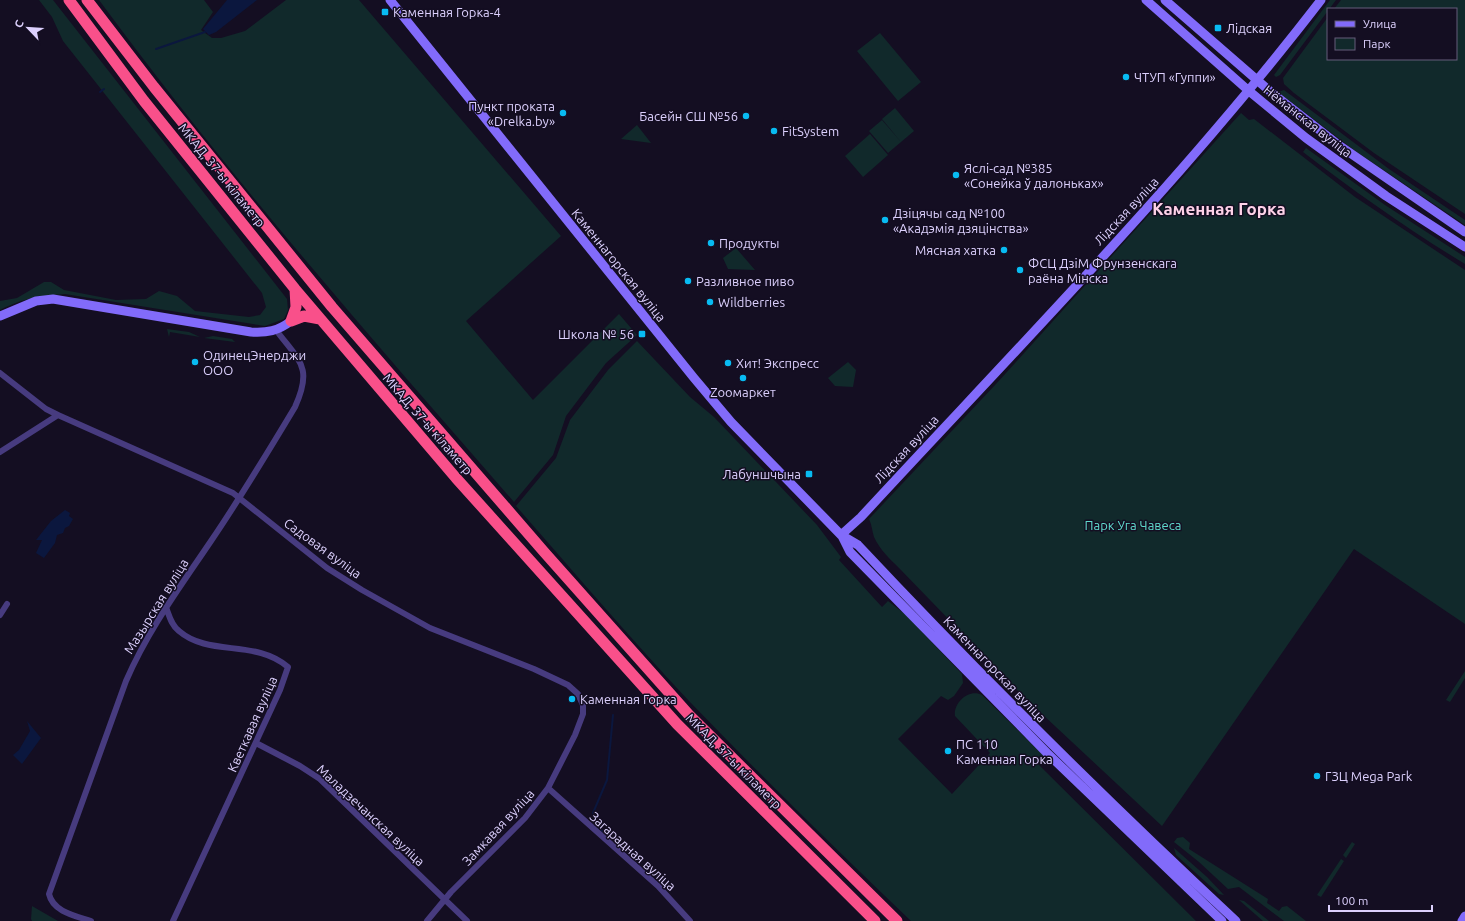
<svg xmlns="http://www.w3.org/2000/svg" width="1465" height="921" font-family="Ubuntu,sans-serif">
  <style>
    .green { fill: #11292b }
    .water { fill: #0b173e }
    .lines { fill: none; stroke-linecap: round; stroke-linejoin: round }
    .stream { stroke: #0b173e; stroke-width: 2 }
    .street { stroke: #473b7f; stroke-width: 6 }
    .secondary { stroke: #826bfa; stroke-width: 9 }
    .highway { stroke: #f9508a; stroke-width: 11 }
    .poi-dot { fill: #08bbf2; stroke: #140e22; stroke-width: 1.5 }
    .labels { text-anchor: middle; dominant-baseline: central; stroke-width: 3; stroke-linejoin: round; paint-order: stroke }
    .poi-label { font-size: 13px; fill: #dcd0fd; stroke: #140e22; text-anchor: start }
    .street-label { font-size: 13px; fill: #dcd0fd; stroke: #140e22 }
    .park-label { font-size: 13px; fill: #5fdbcd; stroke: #140e22 }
    .district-label { font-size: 17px; font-weight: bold; fill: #fed2e8; stroke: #140e22 }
  </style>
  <rect width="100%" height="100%" fill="#140e22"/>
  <!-- green -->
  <path class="green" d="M39,0H53L287,299L288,310L284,319L265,326L65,294C38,296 24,298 0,310V301L17,298L44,282H51L64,290L116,300L146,299L159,291L177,296L195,311L249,317L260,315L266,307L262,293L63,41L52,17Z
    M99,0H204L213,12L201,30L212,38H221L245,31L286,0H359L561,236L466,321L533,400L619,314L637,335L606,363L566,416L553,455L514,502C371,338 228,175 99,0Z
    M1330,0H1336L1280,75L1276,77L1274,75Z
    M1341,0H1465V214L1374,153L1294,93L1284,84L1283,78L1328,17V59H1456V9H1334Z
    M880,33L921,82L898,101L857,51Z
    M1284,90L1389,169L1465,220V225L1354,150L1278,92Z
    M895,108L914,131L901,142L882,119Z
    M1241,113L1249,120L1254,119L1355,197L1465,270V624L1354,549L1162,826L1026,699L899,568C890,559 880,550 874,537C872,531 872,525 869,519L996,384Z
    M882,120L901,142L888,153L869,131Z
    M637,125L651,143L621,139Z
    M870,134L888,155L863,177L845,156Z
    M1306,148L1385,205L1465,257V264C1409,230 1355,192 1303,152Z
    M736,248L755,270L728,269L723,258Z
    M167,329L189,332L200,337L170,332L169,337Z
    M213,336L232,339L235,342L204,338Z
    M637,341L690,397L714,417L817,525L841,557L839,560L882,607L888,601L906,615L962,674L963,683L954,696L948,700L941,696L898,739L952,794L990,753L955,716C953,703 969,688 982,695L1044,756L1036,762L1196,921H911C836,849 761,776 689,701C630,638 573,571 516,506L556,458L570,420L608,370Z
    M848,362L856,370L853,387L835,386L828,378Z
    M1465,671V678L1450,702L1446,700Z
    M1183,837L1190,843L1189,849L1268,899L1267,903L1279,911L1282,907L1287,906L1306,921H1284L1239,887L1228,889L1199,862L1174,842L1177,838Z
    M1352,842L1355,844L1346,858L1343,855Z
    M1174,848L1207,877L1224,895L1219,894L1176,855Z
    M1341,859L1344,861L1321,897L1317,895Z
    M1239,900L1244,901L1269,921H1263Z
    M32,906L58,921H32L31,919Z"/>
  <!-- water -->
  <path class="water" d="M227,0H257L216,32L209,35L203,29Z
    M65,510L70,513L69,516L73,519L69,526L65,528L63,533L57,535L55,543L44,558L36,553L42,540H36L51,521Z
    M27,721L41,738L22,764L13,755L19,750L30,731Z"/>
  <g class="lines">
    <!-- stream -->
    <path class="stream" d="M156,49L205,32
      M100,92L104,89
      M604,832L599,828L593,813L607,780L613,715"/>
    <!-- street -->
    <path class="street" d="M0,373L46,409L58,415L233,493L327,568L362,590L430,628L534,669L568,685L578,694L583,705V714L575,735L548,788L525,818L451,892L427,921
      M0,452L58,415
      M166,607C169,615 171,625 179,631C209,657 256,639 288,667L280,690L173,921
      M0,615L7,604
      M256,743L300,766L320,779L467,921
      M548,788L658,886L690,921
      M91,921C76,916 53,912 49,894L126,681C148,630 180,587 211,541C241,497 268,452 295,407C313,367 300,362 276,330"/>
    <!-- secondary -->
    <path class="secondary" d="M390,0L694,378L731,422L841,535L858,545C980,675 1106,800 1236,921
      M1146,0L1249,91L1306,138L1386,196L1465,247
      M1165,0L1272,93L1340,146L1465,232
      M0,316L36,301L53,299L251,332C267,333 278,331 291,321
      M841,535L861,517C1017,348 1180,183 1321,0
      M842,536L850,552L1047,753L1222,921
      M1462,921L1465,916"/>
    <!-- highway -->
    <path class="highway" d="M69,0L144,101L295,289L456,478L677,724L875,921
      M87,0L154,87L332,307L545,553L689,715L897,921
      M291,321L296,307L295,289
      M291,321L304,316L320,319"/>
  </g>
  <!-- markers -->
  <g class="poi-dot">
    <rect x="381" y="8" width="8" height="8" rx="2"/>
    <rect x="1214" y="24" width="8" height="8" rx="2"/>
    <circle cx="1126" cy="77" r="4"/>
    <circle cx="563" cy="113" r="4"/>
    <circle cx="746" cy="116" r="4"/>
    <circle cx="774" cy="131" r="4"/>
    <circle cx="956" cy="175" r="4"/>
    <circle cx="885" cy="220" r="4"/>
    <circle cx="711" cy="243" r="4"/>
    <circle cx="1004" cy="250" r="4"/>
    <circle cx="1020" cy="270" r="4"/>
    <circle cx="688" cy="281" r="4"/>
    <circle cx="710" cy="302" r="4"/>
    <rect x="638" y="330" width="8" height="8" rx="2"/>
    <circle cx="195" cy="362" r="4"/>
    <circle cx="728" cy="363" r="4"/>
    <circle cx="743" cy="378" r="4"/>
    <rect x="805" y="470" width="8" height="8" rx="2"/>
    <circle cx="572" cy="699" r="4"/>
    <circle cx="948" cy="751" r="4"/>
    <circle cx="1317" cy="776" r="4"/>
  </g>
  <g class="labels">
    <!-- poi labels -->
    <g class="poi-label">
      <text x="393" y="12">Каменная Горка-4</text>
      <text x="1226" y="28">Лідская</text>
      <text x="1134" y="77">ЧТУП «Гуппи»</text>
      <text x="555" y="106" text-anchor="end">Пункт проката<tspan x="555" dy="15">«Drelka.by»</tspan></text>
      <text x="738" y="116" text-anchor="end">Басейн СШ №56</text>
      <text x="782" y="131">FitSystem</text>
      <text x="964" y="168">Яслі-сад №385<tspan x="964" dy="15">«Сонейка ў далоньках»</tspan></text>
      <text x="893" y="213">Дзіцячы сад №100<tspan x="893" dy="15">«Акадэмія дзяцінства»</tspan></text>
      <text x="719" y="243">Продукты</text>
      <text x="996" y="250" text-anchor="end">Мясная хатка</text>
      <text x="1028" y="263">ФСЦ ДзіМ Фрунзенскага<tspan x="1028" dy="15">раёна Мінска</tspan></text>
      <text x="696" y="281">Разливное пиво</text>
      <text x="718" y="302">Wildberries</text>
      <text x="634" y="334" text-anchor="end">Школа № 56</text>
      <text x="203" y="355">ОдинецЭнерджи<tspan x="203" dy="15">ООО</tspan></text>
      <text x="736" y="363">Хит! Экспресс</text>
      <text x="743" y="392" text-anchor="middle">Zooмаркет</text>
      <text x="801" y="474" text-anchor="end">Лабуншчына</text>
      <text x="580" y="699">Каменная Горка</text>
      <text x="956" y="744">ПС 110<tspan x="956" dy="15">Каменная Горка</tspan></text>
      <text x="1325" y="776">ГЗЦ Mega Park</text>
    </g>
    <!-- street labels -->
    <g class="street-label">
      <text transform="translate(1308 121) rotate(38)">Нёманская вуліца</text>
      <text transform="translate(222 175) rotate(51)">МКАД, 37-ы кіламетр</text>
      <text transform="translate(1126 211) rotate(-47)">Лідская вуліца</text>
      <text transform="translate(619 265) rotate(51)">Каменнагорская вуліца</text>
      <text transform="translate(428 424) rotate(49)">МКАД, 37-ы кіламетр</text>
      <text transform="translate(906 449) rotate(-47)">Лідская вуліца</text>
      <text transform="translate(323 548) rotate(36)">Садовая вуліца</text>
      <text transform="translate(156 606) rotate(-58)">Мазырская вуліца</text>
      <text transform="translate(995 669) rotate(46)">Каменнагорская вуліца</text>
      <text transform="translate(252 724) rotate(-66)">Кветкавая вуліца</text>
      <text transform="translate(734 761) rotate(45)">МКАД, 37-ы кіламетр</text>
      <text transform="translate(371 815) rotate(43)">Маладзечанская вуліца</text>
      <text transform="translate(498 827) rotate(-47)">Замкавая вуліца</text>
      <text transform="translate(633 851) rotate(42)">Загарадная вуліца</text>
    </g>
    <!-- park labels -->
    <g class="park-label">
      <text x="1133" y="525">Парк Уга Чавеса</text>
    </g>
    <!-- district labels -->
    <g class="district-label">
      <text x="1219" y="208">Каменная Горка</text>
    </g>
  </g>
  <!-- legend -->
  <rect x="1327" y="8" width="130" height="52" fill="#140e22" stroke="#645c7a"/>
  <rect x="1335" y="21" width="20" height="6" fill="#826bfa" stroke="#645c7a"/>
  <text x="1363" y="28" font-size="12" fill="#dcd0fd">Улица</text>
  <rect x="1335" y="38" width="20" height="12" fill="#11292b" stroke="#645c7a"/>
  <text x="1363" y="48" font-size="12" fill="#dcd0fd">Парк</text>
  <!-- north arrow -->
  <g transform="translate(28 28) rotate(295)" stroke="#140e22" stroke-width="3" paint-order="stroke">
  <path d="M0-3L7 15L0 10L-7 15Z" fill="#dcd0fd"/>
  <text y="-6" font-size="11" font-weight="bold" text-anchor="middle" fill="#dcd0fd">С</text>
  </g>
  <!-- scale -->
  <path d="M1329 905v6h103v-6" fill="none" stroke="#dcd0fd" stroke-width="2"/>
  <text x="1335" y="905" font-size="12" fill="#dcd0fd" stroke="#140e22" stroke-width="3" paint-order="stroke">100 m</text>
</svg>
